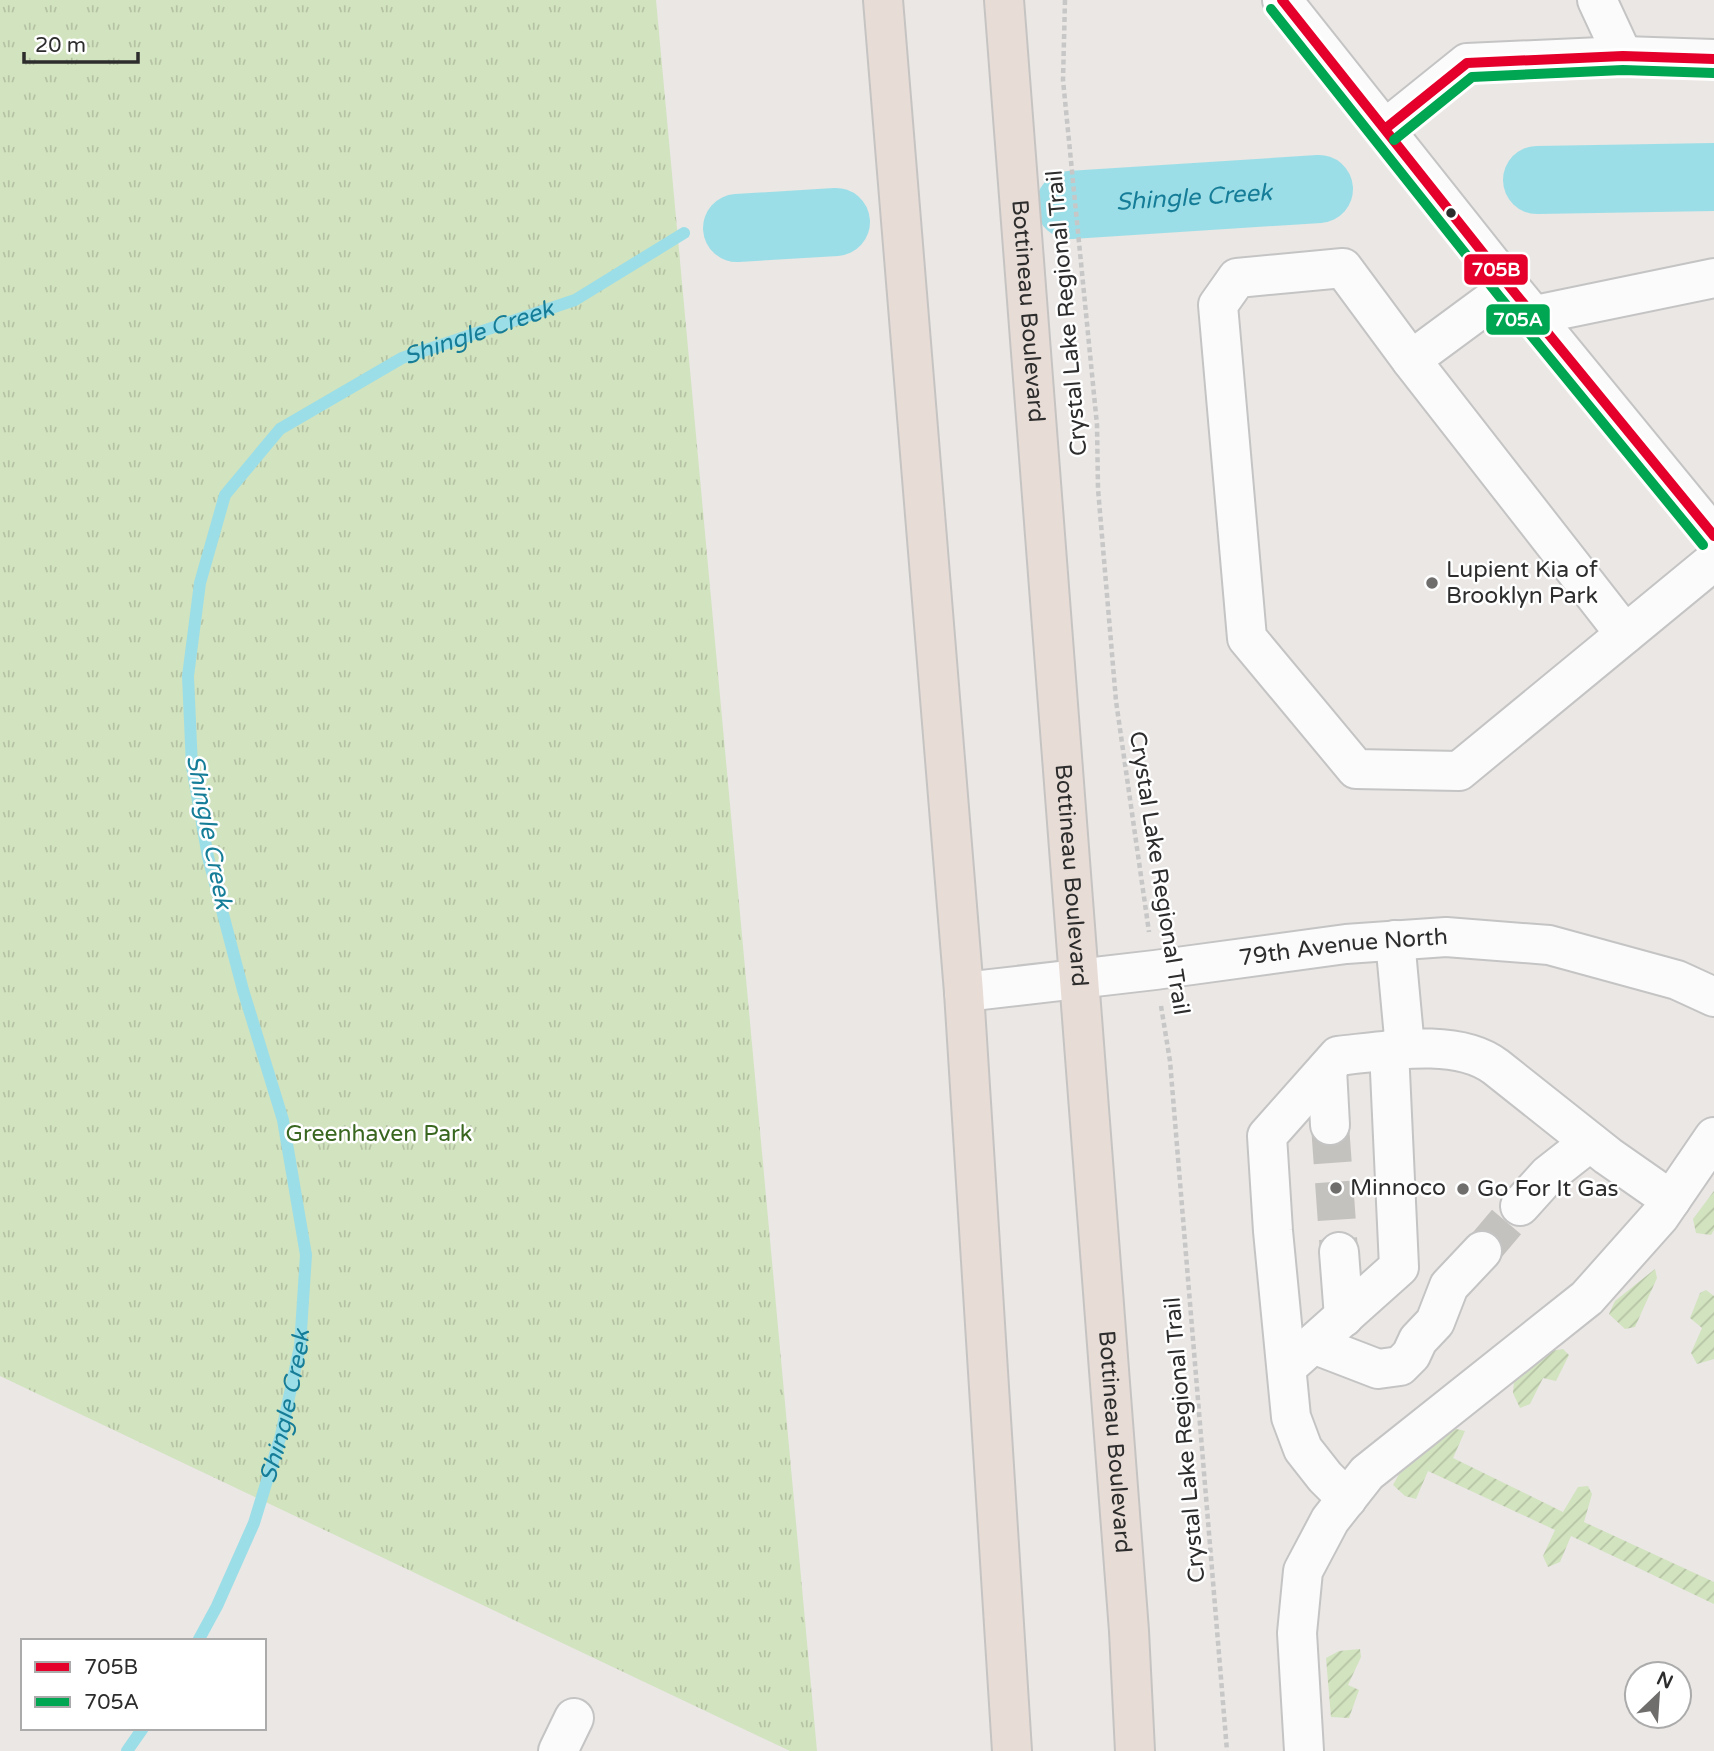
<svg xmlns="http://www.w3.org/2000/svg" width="1714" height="1751" font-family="'Varela Round',sans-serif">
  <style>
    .park { fill: url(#park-tufts) }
    .garden { fill: url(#garden-furrows) }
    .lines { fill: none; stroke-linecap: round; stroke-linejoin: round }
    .stream { stroke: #9cdee7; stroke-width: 12 }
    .river { stroke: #9cdee7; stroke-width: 68 }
    .minor-tunnel { stroke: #c4c2bf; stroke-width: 38; stroke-dasharray: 38 19; stroke-linecap: butt }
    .minor-casing { stroke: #c5c4c4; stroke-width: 42 }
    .highway-casing { stroke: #c6c4c3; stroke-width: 42 }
    .path { stroke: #c7c7c7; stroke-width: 4.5; stroke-dasharray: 5 3.5; stroke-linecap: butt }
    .minor { stroke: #fcfbfb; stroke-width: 38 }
    .highway { stroke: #e8dcd6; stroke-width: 38 }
    .bus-1-casing { stroke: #fff; stroke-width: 16 }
    .bus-2-casing { stroke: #fff; stroke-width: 16 }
    .bus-1 { stroke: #e4002b; stroke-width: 10 }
    .bus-2 { stroke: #00a651; stroke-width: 10 }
    .bus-dot { fill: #2d2d2d; stroke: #fff; stroke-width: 2.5 }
    .poi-dot { fill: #6f6e6d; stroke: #fff; stroke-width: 2.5 }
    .labels { text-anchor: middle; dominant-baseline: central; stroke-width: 5; stroke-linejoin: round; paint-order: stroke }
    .street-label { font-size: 23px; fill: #2d2d2d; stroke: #fff }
    .poi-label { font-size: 23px; fill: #2d2d2d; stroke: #fff; text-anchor: start }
    .park-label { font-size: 23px; fill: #396720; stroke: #fff }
    .water-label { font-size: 24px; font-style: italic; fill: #167d98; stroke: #fff }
    .line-badge { stroke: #fff; stroke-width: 2.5 }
    .badge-label { font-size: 19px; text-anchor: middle; font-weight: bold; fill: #fff }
  </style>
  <defs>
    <pattern id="park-tufts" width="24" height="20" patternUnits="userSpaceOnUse" patternTransform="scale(1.75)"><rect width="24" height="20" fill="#d2e3bf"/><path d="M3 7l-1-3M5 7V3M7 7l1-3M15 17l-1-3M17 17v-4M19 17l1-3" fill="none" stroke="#b5c3a4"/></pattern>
    <pattern id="garden-furrows" width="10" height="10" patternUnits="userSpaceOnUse" patternTransform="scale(1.75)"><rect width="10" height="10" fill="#d2e3bf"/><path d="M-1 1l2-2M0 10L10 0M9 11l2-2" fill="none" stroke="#b5c3a4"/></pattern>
  </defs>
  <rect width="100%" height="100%" fill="#eae7e4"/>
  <!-- park -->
  <path class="park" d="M0,0H656L817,1751H790L0,1376Z"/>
  <!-- garden -->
  <path class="garden" d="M1714,1191V1230L1711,1235L1696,1233L1693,1219Z
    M1655,1269L1657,1278L1635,1327L1625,1329L1609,1314L1615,1301Z
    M1706,1290L1714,1296V1359L1697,1364L1691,1353L1702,1328L1690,1318L1700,1293Z
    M1563,1349L1569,1355L1556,1381L1543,1378L1530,1404L1520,1408L1513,1393L1514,1381L1551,1351Z
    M1452,1428L1465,1431L1453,1458L1563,1512L1578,1487L1588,1486L1592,1494L1584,1522L1714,1582V1604L1571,1536L1560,1562L1548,1567L1543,1556L1555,1530L1428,1471L1416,1499L1405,1496L1393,1485L1403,1467Z
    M1360,1649L1361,1657L1348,1685L1359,1690L1349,1718L1331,1717L1326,1658L1339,1651Z"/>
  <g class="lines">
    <!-- stream -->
    <g class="stream">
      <path id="s1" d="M198,1641L217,1606L254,1523L281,1435L300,1346L306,1255L283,1120L243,990L208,857L192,767L188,676L200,583L225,495L280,429L402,358L575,300L684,233"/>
      <path d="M127,1751L143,1728"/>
    </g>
    <!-- river -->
    <g class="river">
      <path d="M1537,180L1714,177"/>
      <path id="s2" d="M1070,205L1319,189"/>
      <path d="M737,228L836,222"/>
    </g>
    <!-- minor-tunnel -->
    <path class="minor-tunnel" d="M1330,1125L1339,1252
      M1482,1251L1520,1206"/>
    <!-- minor casing -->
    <g class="minor-casing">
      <g id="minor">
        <path d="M1282,0L1510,287L1714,536"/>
        <path d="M1597,0L1623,56"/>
        <path d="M1385,129L1467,63L1623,56L1714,59"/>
        <path d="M1510,287L1411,360L1343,268L1237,278L1218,305L1247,638L1356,769L1459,771L1714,561"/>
        <path d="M1535,315L1714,278"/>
        <path d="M1411,360L1625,634"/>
        <path d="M1395,940L1405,1048"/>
        <path id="s3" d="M964,992L1155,970L1346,944L1446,937L1549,945L1677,980L1714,997"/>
        <path d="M1327,1069L1330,1125"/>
        <path d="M1520,1206L1548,1175L1590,1142"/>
        <path d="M1339,1252L1344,1317"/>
        <path d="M1313,1344L1378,1369L1400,1366L1411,1355L1418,1340L1435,1322L1449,1286L1482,1251"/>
        <path d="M1287,1367L1399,1267L1389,1050"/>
        <path d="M1347,1499L1325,1477L1303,1449L1291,1417L1273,1231L1267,1136L1338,1056C1385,1051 1457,1037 1496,1067L1608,1156L1671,1200"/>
        <path d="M558,1751L574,1718"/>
        <path d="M1304,1751L1297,1633L1303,1571L1330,1520L1367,1473L1587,1298L1660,1216L1714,1137"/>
      </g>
    </g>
    <!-- highway casing -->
    <g class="highway-casing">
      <g id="highway">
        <path d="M883,0L964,992L1012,1751"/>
        <path id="s4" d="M1004,0L1129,1631L1135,1751"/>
      </g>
    </g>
    <!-- path -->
    <path class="path" d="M1065,0L1063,80L1097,425L1098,489L1116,701L1149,932
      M1161,1006L1170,1061L1227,1751"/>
    <!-- minor -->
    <use href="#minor" class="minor"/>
    <!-- highway -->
    <use href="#highway" class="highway"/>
    <!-- bus-1 casing -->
    <g class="bus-1-casing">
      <path id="bus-1" d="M1282,0L1510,287L1714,536
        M1385,129L1467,63L1623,56L1714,59"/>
    </g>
    <!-- bus-2 casing -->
    <g class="bus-2-casing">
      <path id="bus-2" d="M1271,9L1499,296L1703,545
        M1394,140L1472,77L1623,70L1714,73"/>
    </g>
    <!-- bus-1 -->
    <use href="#bus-1" class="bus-1"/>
    <!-- bus-2 -->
    <use href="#bus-2" class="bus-2"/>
  </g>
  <!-- markers -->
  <circle class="bus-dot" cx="1451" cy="213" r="6"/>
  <g class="poi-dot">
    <circle cx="1432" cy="583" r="7"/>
    <circle cx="1336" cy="1188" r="7"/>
    <circle cx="1463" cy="1189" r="7"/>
  </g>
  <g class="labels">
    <!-- street labels -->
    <g class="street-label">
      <text stroke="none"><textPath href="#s4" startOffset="312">Bottineau Boulevard</textPath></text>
      <text transform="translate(1067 313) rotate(-95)">Crystal Lake Regional Trail</text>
      <text transform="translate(1159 873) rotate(81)">Crystal Lake Regional Trail</text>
      <text stroke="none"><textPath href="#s4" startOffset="878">Bottineau Boulevard</textPath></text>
      <text stroke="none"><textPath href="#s3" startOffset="382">79th Avenue North</textPath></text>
      <text transform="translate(1185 1440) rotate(-95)">Crystal Lake Regional Trail</text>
      <text stroke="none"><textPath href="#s4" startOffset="1446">Bottineau Boulevard</textPath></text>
    </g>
    <!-- poi labels -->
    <g class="poi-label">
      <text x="1446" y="570">Lupient Kia of<tspan x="1446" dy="26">Brooklyn Park</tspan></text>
      <text x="1350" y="1188">Minnoco</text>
      <text x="1477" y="1189">Go For It Gas</text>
    </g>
    <!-- park labels -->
    <g class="park-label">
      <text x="379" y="1134">Greenhaven Park</text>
    </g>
    <!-- water labels -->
    <g class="water-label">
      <text stroke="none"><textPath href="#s2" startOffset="124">Shingle Creek</textPath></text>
      <text stroke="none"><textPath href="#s1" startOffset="1491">Shingle Creek</textPath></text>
      <text transform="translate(209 832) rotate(79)">Shingle Creek</text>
      <text stroke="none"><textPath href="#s1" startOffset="252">Shingle Creek</textPath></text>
    </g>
  </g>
  <g class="line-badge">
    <rect x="1463" y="253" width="66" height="33" rx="7" fill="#e4002b"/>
    <rect x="1485" y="303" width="66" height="33" rx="7" fill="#00a651"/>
  </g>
  <g class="badge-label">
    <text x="1496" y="276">705B</text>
    <text x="1518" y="326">705A</text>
  </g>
  <!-- legend -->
  <rect x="21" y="1639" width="245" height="91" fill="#ffffff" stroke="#ababab" stroke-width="2"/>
  <rect x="35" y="1662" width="35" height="10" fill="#e4002b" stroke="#ababab" stroke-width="2"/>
  <text x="84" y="1674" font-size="21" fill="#2d2d2d">705B</text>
  <rect x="35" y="1697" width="35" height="10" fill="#00a651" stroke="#ababab" stroke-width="2"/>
  <text x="84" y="1709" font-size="21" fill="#2d2d2d">705A</text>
  <!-- north arrow -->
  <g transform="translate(1658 1695) rotate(25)"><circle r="33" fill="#ffffff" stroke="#ababab" stroke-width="2"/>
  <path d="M0-5L12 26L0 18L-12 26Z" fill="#6f6e6d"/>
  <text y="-10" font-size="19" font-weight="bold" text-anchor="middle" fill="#2d2d2d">N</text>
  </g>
  <!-- scale -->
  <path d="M24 52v10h114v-10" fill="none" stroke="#2d2d2d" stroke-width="3.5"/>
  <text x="35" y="52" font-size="21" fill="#2d2d2d" stroke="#ffffff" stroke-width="5" paint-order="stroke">20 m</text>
</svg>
